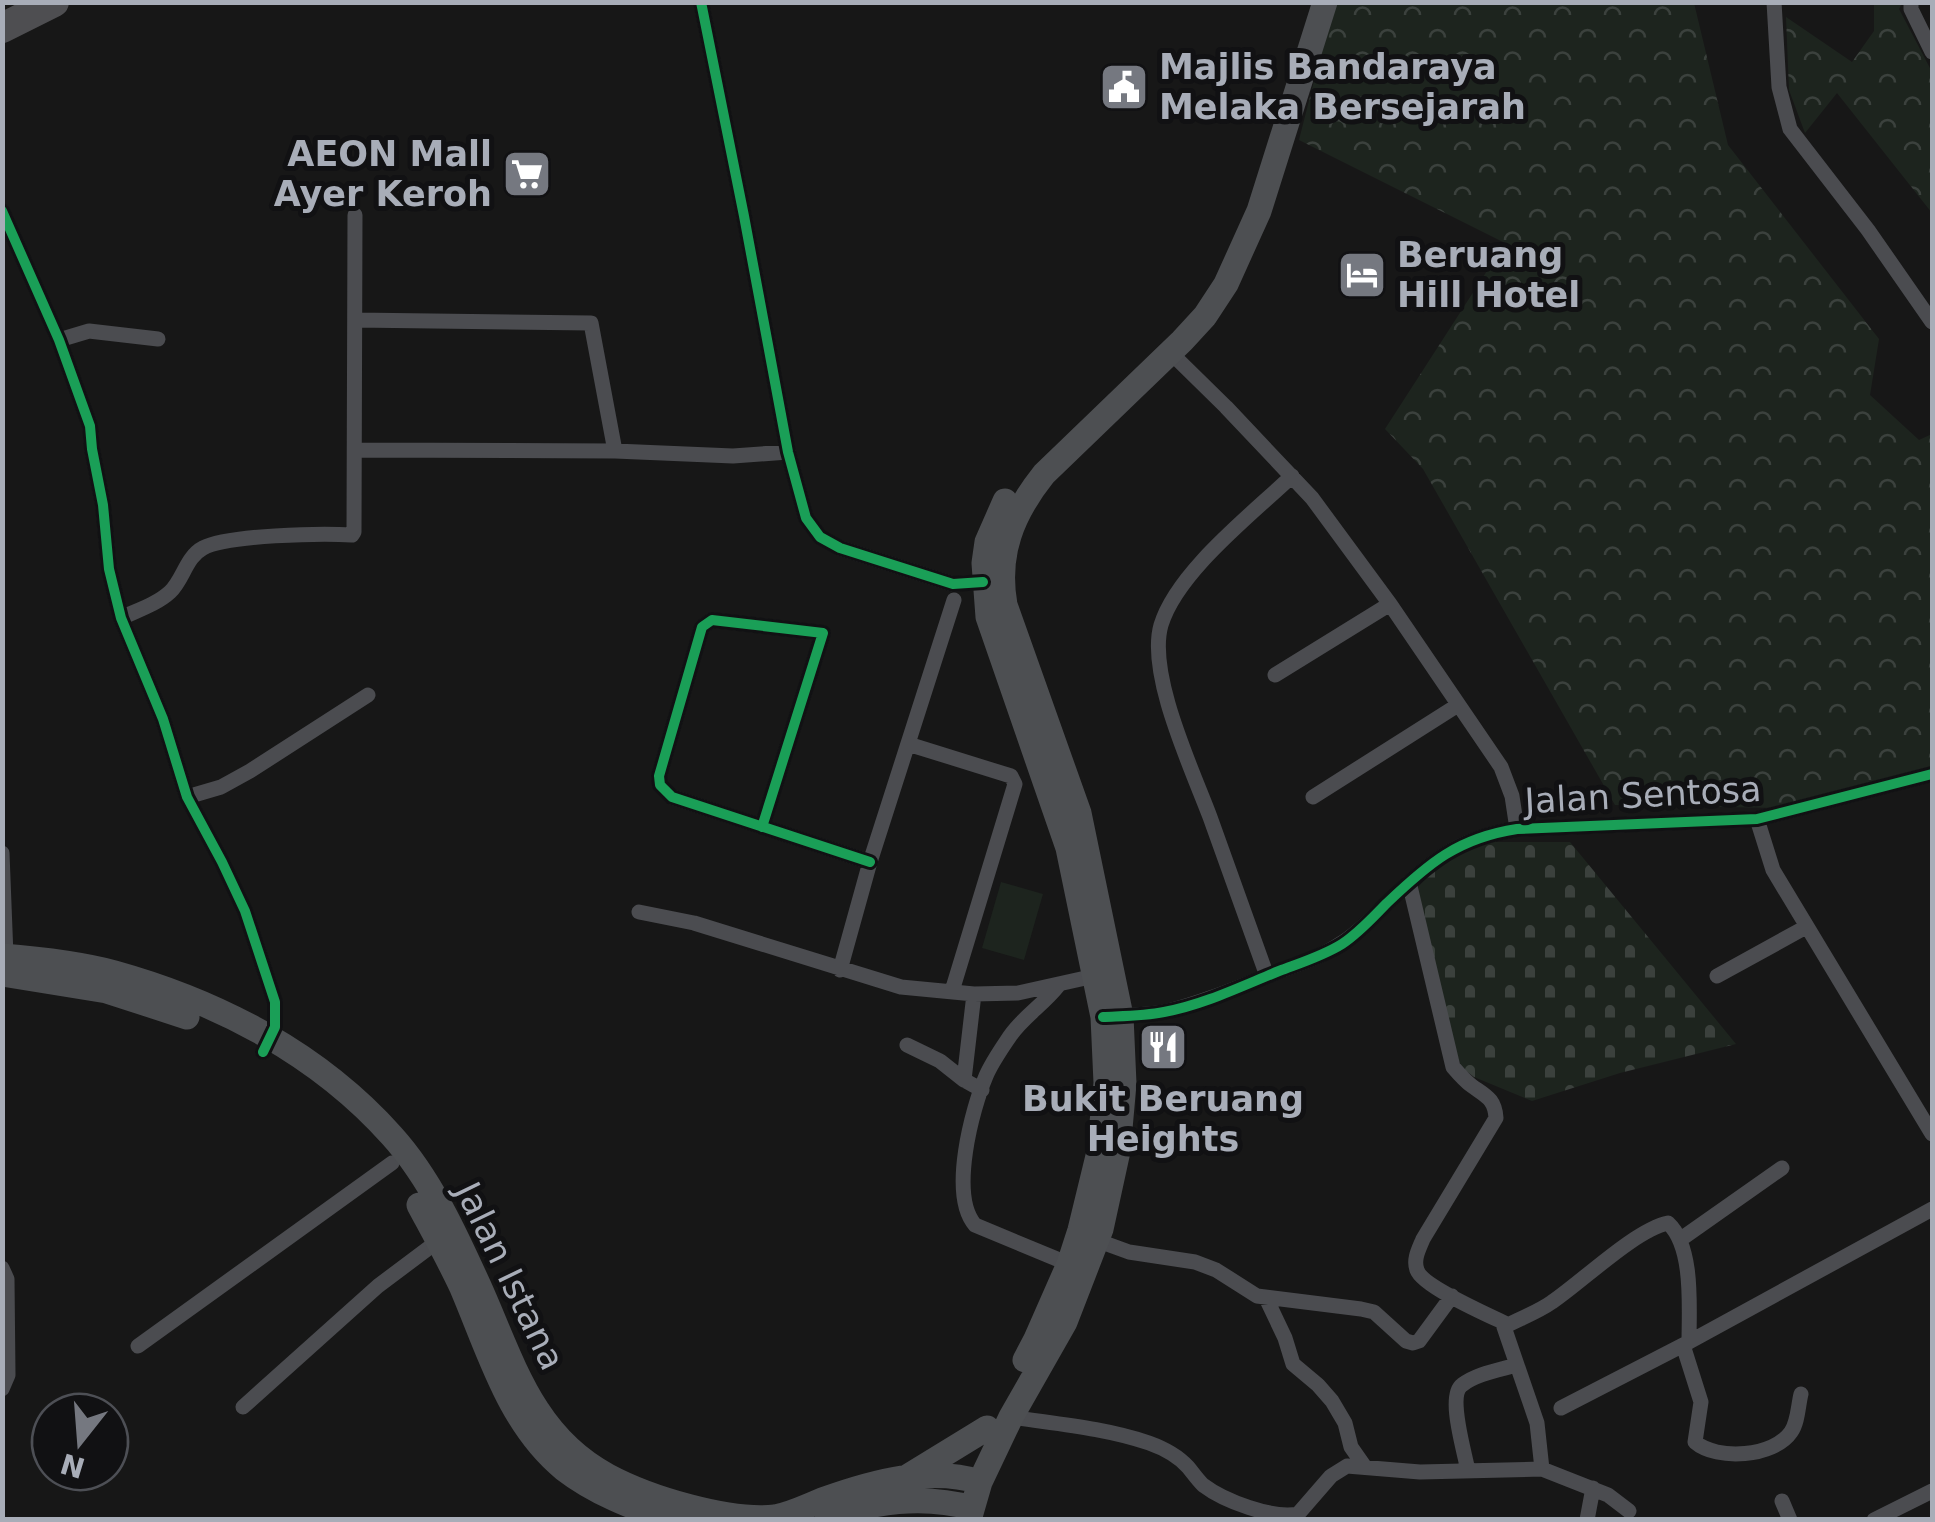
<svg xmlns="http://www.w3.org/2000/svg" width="1935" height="1522" font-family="'DejaVu Sans',sans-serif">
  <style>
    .forest { fill: url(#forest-crowns) }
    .cemetery { fill: url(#cemetery-stones) }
    .garden { fill: #1d241e }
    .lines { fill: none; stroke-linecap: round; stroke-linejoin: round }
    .street { stroke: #4b4c50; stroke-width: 15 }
    .primary { stroke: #4d4f52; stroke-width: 25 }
    .highway { stroke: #4e4e51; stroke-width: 30 }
    .cycleway-casing { stroke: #111113; stroke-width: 16 }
    .cycleway { stroke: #1a9f57; stroke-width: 10 }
    .labels { text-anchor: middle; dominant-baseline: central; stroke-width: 10; stroke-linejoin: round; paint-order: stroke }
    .poi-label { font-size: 35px; font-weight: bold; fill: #a8adb8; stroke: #111113; text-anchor: start }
    .street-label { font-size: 35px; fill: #a8adb8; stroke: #111113 }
  </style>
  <defs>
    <pattern id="forest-crowns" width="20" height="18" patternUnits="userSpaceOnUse" patternTransform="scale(2.5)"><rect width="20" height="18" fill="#1d241e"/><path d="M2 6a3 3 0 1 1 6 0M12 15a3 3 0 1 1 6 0" fill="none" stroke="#3b413d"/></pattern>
    <pattern id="cemetery-stones" width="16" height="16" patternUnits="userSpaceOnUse" patternTransform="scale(2.5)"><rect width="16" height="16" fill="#1d241e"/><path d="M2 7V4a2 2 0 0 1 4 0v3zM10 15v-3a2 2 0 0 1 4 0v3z" fill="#3b413d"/></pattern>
  </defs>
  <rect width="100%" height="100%" fill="#171717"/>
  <!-- forest -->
  <path class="forest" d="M1334,3H1694L1728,145L1879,339L1870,395L1919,440L1932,434V766L1782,808L1615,805L1423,469L1385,429L1505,243L1299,140Z
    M1874,3H1902L1899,9L1932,72V213L1837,93L1805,133L1789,90L1786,17L1852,62L1874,31Z"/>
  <!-- cemetery -->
  <path class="cemetery" d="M1490,842H1570L1736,1044L1620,1073L1532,1101L1474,1077L1461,1067L1447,1021L1417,888L1451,853Z"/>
  <!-- garden -->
  <path class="garden" d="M1001,882L1043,894L1024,960L982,948Z"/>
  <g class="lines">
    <!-- street -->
    <path class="street" d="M701,2L744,216L788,452L806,518L820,537L840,548L953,584L983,582
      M1774,2L1779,87L1790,129L1868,230L1932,322
      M1911,2V9L1932,52
      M2,211L59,340L90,426L92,449L103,505L109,569L121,618L163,719L187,797L222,862L245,911L275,1002V1027L263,1052
      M355,320L591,323L615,451
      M59,340L89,331L158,339
      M1170,352L1226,407L1312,498L1390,604L1501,767L1512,796L1517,829
      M355,450L615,451L733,456L788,452
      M121,618C138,610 157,604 170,592C183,580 186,557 203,548C227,535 322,533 352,535L354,532L355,215
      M1275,675L1390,604
      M908,744L1011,776L1015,784L952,991
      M187,797L221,787L250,771L368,695
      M1313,797L1458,705
      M1757,819L1773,870L1932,1134
      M762,827L823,633L712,620L702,627L659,776L660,785L672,797L870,862
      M2,853L6,956
      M1409,882L1453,1067C1459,1074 1465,1081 1472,1086C1486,1096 1495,1099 1496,1118L1423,1239C1419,1249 1413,1259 1417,1270C1422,1286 1488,1315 1507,1324
      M639,912L694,923L901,987L974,994L1018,993L1099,975
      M840,970L870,862L954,600
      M1267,976C1248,923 1229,870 1210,817C1192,769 1147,674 1161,625C1177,572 1252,514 1292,476
      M1717,976L1806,927
      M1058,986C1044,1004 1023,1017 1010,1036C1002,1048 992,1062 986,1076C972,1109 949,1195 975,1225L1069,1264
      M974,994L964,1080L982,1090
      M1114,1016C1132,1015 1151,1015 1168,1011C1205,1002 1241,986 1277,972C1298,964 1321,957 1340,944C1357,934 1372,918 1386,904C1428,863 1457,838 1517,829L1757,819L1932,774
      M907,1045L940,1061L964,1080
      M1681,1239L1782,1168
      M1096,1240L1129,1252L1195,1262L1216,1270L1257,1296L1361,1309L1374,1312L1406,1341L1413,1343L1419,1341L1452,1296
      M2,1268L7,1279L8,1375L2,1389
      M1266,1298L1285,1338L1293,1364L1318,1385L1332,1401L1345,1423L1351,1447L1365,1467
      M1683,1345L1701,1402L1695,1442C1717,1461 1774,1457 1791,1432C1798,1422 1798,1406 1801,1394
      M138,1346L392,1163
      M243,1407L378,1286L438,1241
      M1561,1408L1689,1342L1932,1209
      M1011,1417C1057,1424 1105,1428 1149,1443C1163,1448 1178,1456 1188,1467C1193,1473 1197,1479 1203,1485C1224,1501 1272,1519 1298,1514L1331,1476L1347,1466L1420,1472L1542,1469
      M1468,1471C1465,1453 1447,1396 1462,1385C1476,1374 1499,1370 1516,1365
      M1782,1501L1790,1520
      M1629,1511L1608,1495L1542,1469L1537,1423L1504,1327C1519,1319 1538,1312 1552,1302C1583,1281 1635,1230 1668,1223C1694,1247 1689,1308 1689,1342
      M1587,1520L1593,1488
      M1874,1520L1932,1491"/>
    <!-- primary -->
    <path class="primary" d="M1005,501L987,542L984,563L988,617L1068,848L1103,1017L1106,1083L1099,1152L1080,1230L1069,1264L1036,1339L1025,1360
      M2,956C40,959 78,963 115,973C219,1002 319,1054 392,1136C430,1178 456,1235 479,1286C512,1359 531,1435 608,1476C649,1498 728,1522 775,1517C792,1514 809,1505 825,1499C873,1482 930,1466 980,1482
      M2,974L107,991L187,1017
      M419,1205C434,1233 449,1260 462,1288C489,1351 509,1424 564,1469C595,1493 632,1507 669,1520
      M907,1477L987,1428
      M827,1520C871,1500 925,1495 972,1508
      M969,1520L980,1482L1011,1417L1065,1322L1101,1229L1118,1151L1124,1084L1121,1016L1079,813L1005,605C996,554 1012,514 1044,474L1182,341L1205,316L1226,284L1259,211L1325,2"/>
    <!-- highway -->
    <path class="highway" d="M2,28L54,2"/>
    <!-- cycleway casing -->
    <g class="cycleway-casing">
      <path id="cycleway" d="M701,2L744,216L788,452L806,518L820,537L840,548L953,584L983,582
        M2,211L59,340L90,426L92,449L103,505L109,569L121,618L163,719L187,797L222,862L245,911L275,1002V1027L263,1052
        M762,827L823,633L712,620L702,627L659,776L660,785L672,797L870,862
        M1103,1017C1123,1016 1144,1016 1164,1012C1203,1005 1242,986 1279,971C1300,963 1323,956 1342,944C1359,933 1373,917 1387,903C1429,863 1458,838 1517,829L1757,819L1932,774"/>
    </g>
    <!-- cycleway -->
    <use href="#cycleway" class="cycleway"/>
  </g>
  <!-- icons -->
  <defs>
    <g id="civic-square" transform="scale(2.5)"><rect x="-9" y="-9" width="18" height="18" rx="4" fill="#757880" stroke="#111113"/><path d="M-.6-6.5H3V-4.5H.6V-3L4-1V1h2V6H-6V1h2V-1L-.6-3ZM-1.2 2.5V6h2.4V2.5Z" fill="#fff"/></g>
    <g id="supermarket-square" transform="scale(2.5)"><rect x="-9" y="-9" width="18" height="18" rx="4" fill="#757880" stroke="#111113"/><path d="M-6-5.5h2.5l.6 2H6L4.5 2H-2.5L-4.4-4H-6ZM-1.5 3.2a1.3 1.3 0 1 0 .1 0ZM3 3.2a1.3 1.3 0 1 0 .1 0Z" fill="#fff"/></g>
    <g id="hotel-square" transform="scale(2.5)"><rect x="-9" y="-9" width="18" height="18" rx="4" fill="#757880" stroke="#111113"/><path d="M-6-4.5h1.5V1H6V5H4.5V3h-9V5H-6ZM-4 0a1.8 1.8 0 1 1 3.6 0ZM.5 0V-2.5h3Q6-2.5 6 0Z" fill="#fff"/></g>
    <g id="restaurant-square" transform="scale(2.5)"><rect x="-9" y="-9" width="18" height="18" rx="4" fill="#757880" stroke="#111113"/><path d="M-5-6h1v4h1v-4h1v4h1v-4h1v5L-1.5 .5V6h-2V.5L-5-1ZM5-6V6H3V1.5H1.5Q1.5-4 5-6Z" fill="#fff"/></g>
  </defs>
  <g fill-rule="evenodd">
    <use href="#civic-square" x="1124" y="87"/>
    <use href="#supermarket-square" x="527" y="174"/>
    <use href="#hotel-square" x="1362" y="275"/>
    <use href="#restaurant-square" x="1163" y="1047"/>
  </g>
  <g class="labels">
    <!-- poi labels -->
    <g class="poi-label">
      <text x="1159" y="67">Majlis Bandaraya<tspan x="1159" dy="40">Melaka Bersejarah</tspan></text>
      <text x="492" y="154" text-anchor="end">AEON Mall<tspan x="492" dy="40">Ayer Keroh</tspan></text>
      <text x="1397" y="255">Beruang<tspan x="1397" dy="40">Hill Hotel</tspan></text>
      <text x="1163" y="1099" text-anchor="middle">Bukit Beruang<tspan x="1163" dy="40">Heights</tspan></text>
    </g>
    <!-- street labels -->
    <g class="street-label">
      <text transform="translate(1643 795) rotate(-3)">Jalan Sentosa</text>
      <text transform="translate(510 1276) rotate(64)">Jalan Istana</text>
    </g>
  </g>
  <!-- border -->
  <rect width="1935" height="1522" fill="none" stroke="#a8adb8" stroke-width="10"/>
  <!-- north arrow -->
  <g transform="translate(80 1442) rotate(197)"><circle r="48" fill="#111113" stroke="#4d4f55" stroke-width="2.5"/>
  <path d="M0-8L18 38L0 25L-18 38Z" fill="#757880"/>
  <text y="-15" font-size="28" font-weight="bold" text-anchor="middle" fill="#a8adb8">N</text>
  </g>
</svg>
